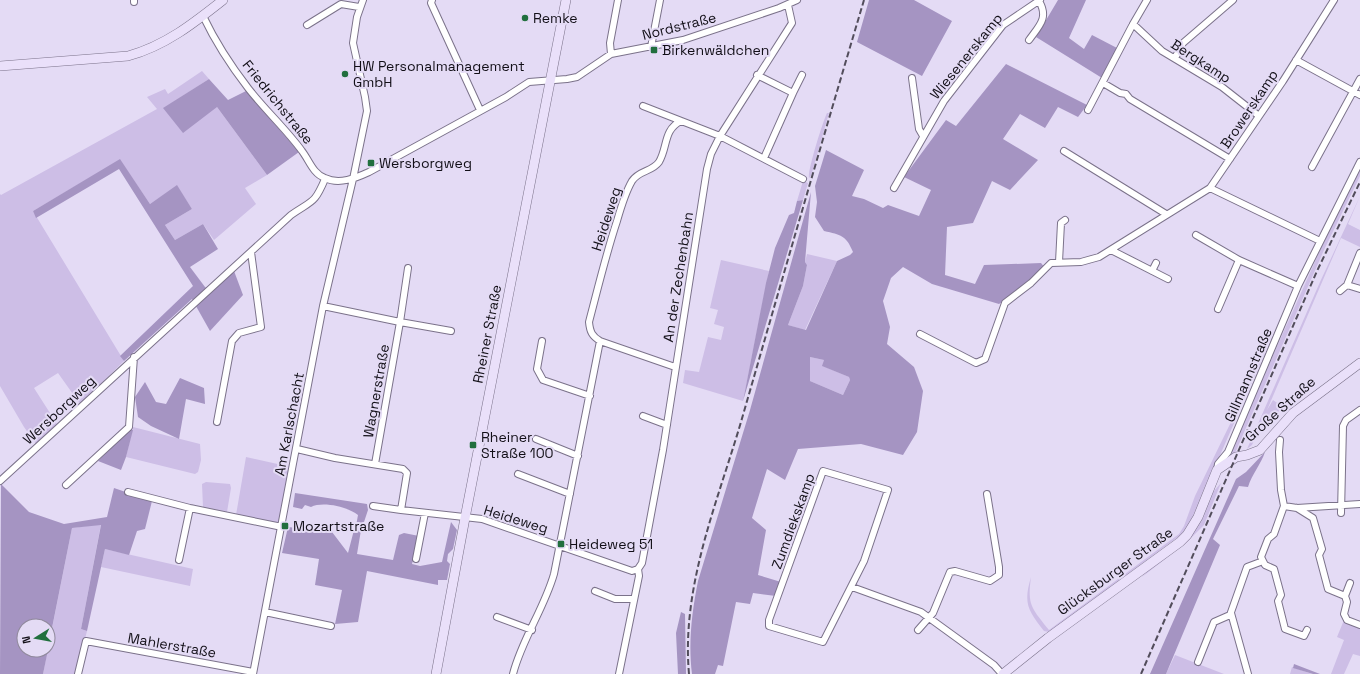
<svg xmlns="http://www.w3.org/2000/svg" width="1360" height="674" font-family="'Space Grotesk',sans-serif">
  <style>
    .green { fill: #cdbee6 }
    .forest { fill: #a594c2; fill-rule: evenodd }
    .lines { fill: none; stroke-linecap: round; stroke-linejoin: round }
    .street-casing { stroke: #7b728a; stroke-width: 8 }
    .secondary-casing { stroke: #7b728a; stroke-width: 10 }
    .street { stroke: #fff; stroke-width: 6 }
    .secondary { stroke: #eae0fa; stroke-width: 9 }
    .rail { stroke: #524d5b; stroke-width: 2; stroke-dasharray: 6 3; stroke-linecap: butt }
    .poi-dot { fill: #216f3e; stroke: #e4dbf5; stroke-width: 1.5 }
    .labels { text-anchor: middle; dominant-baseline: central; stroke-width: 4; stroke-linejoin: round; paint-order: stroke }
    .poi-label { font-size: 14px; fill: #120f17; stroke: #e4dbf5; text-anchor: start }
    .street-label { font-size: 14px; fill: #120f17; stroke: #e4dbf5 }
  </style>
  <rect width="100%" height="100%" fill="#e4dbf5"/>
  <!-- green -->
  <path class="green" d="M202,71L209,79L164,108L217,107L267,175L245,188L256,204L214,240L203,224L175,240L165,225L192,209L177,186L150,204L120,160L33,211L124,361L80,404L58,373L34,388L57,424L36,444L24,427L0,386V194L1,195L157,109L147,97L165,89L168,94Z
    M827,113H829L811,176L809,178C807,172 823,121 827,113Z
    M1360,170V176L1324,250L1235,453L1229,454L1322,246Z
    M803,181L808,183L803,200L797,201Z
    M1360,196L1348,224L1360,230V247L1341,238L1267,410L1273,400L1283,407L1265,425L1262,423L1252,445L1247,449L1320,282Z
    M807,254L837,261L805,330L788,325L803,286L807,265L805,262Z
    M721,260L769,271L743,401L683,383L685,370L699,372L708,337L721,340L724,327L714,324L718,310L710,308Z
    M1267,348L1192,519L1182,534L1049,632L1044,631C1028,610 1023,604 1031,577C1027,606 1032,608 1049,630L1179,534L1184,526L1195,496Z
    M810,357L824,360L823,366L849,377L850,380L843,395L810,381Z
    M133,427L200,444L201,460L198,472L195,474L126,457Z
    M246,457L291,467L279,523L236,515Z
    M206,482L230,484L231,488L227,512L203,507L202,484Z
    M1221,483L1204,525L1187,542L1142,577L1201,516L1213,492Z
    M101,524L81,629L87,631L76,674H43L72,528Z
    M105,549L193,569L190,586L101,567Z
    M1344,620L1360,627V656L1353,654L1344,674H1331L1344,640L1337,637Z
    M1175,655L1224,674H1166Z
    M1292,667L1312,674H1290Z"/>
  <!-- forest -->
  <path class="forest" d="M869,0H914L952,21L922,76L857,42Z
    M1058,0H1086L1069,38L1084,49L1092,35L1117,48L1102,78L1036,37Z
    M1006,64L1087,105L1078,117L1058,107L1045,128L1020,114L1003,139L1038,160L1010,190L992,181L973,223L947,227L945,275L975,284L984,265L1041,263L1045,268L1013,295L999,304L932,284L903,267L891,278L883,301L890,327L887,344L914,367L923,391L917,432L903,455L861,444L798,449L785,480L767,469L752,518L766,530L758,575L781,582L776,596L753,593L750,604L736,602L723,666L718,665L715,674H692C688,643 692,611 698,581L750,410L811,192L805,262L807,265L803,286L788,325L806,330L837,261L850,255L853,252C846,235 841,235 824,231L815,217L817,202L815,186L826,150L864,170L852,196L864,199L883,208L888,205L919,216L931,190L904,177L946,120L956,126ZM810,357L824,360L822,366L849,377L850,380L843,395L810,381Z
    M209,79L228,100L246,91L299,152L267,175L217,107L183,133L163,108Z
    M120,159L150,204L177,185L192,209L165,225L175,240L203,224L218,249L190,267L205,287L211,292L234,271L243,295L210,331L192,299L124,361L120,356L193,286L119,169L36,218L33,211Z
    M803,200L743,401L766,283L775,248L789,215L794,213L797,201Z
    M180,378L204,388L205,404L186,399L179,439L151,426L138,417L135,397L145,382L156,402L166,404Z
    M130,430H133L126,457L121,470L98,461Z
    M1265,452C1261,464 1252,474 1248,487L1239,486L1213,539L1220,545L1166,674H1150L1236,479L1246,472Z
    M1,484L29,512L64,524L107,517L114,488L152,501L145,529L137,531L129,555L105,549L87,631L81,629L101,525L72,528L48,648V626H24V650H48L43,674H0Z
    M295,493L367,504L368,510L362,528L356,526L358,515C348,507 323,501 311,507L305,505L302,509L293,507Z
    M451,522L457,530L453,549L448,554L447,561L450,564L447,580H438V585L367,571L358,622L335,624L342,590L315,585L319,559L282,553L288,527L332,532L348,553L354,530H361L357,554L393,560L399,535L404,533L419,536L412,564L420,566L442,562Z
    M681,612L685,614L686,674H678L676,633Z
    M1294,664L1320,674H1313L1293,668Z"/>
  <g class="lines">
    <!-- street casing -->
    <g class="street-casing">
      <path id="street" d="M134,0V2
        M432,0L431,3L480,110
        M203,16C215,41 231,66 248,88C265,110 286,129 302,151C309,160 313,174 325,178C339,185 356,178 369,172L506,97L529,82L567,79L577,77L611,54L683,40L779,8L797,0
        M1133,24L1162,51L1222,87L1259,116
        M307,25L341,4L359,7
        M1029,40C1039,26 1049,18 1039,1
        M651,47L660,0
        M611,54L610,43L618,0
        M1175,58L1183,43L1233,0
        M1296,60L1360,95
        M757,75L793,93L802,75
        M912,78L919,129L923,136
        M1103,83L1120,93L1126,94L1130,99L1230,159
        M643,106L720,136L803,179
        M1088,110L1133,24L1147,0
        M1064,151L1166,214
        M764,158L793,93
        M1312,167L1360,79
        M894,188L944,101L1003,25L1040,0
        M1210,188L1320,241
        M1196,235L1239,260L1298,286
        M1111,250L1168,279
        M1059,262L1061,223L1065,220
        M1152,271L1156,263
        M1347,285L1360,289
        M1340,291L1347,285L1360,253
        M323,306L400,322L408,268
        M1218,309L1239,260
        M920,334L976,363L985,359L1005,303L1031,283L1051,263L1081,262L1099,257L1210,188L1283,81L1334,0
        M542,341L537,369L543,380L590,396
        M675,367L600,341C592,336 590,332 589,322C598,288 606,254 617,221C621,207 625,193 632,181C639,170 652,172 659,162C668,147 663,130 681,121
        M643,416L667,425
        M217,422L232,341L239,333L261,327L251,252
        M536,439L578,456
        M297,449L335,458L403,469L407,473L401,510L482,519L632,571L638,569L642,563L663,450L707,169L711,154L720,136L792,23L788,5
        M375,464L400,322L451,331
        M1217,470L1218,464L1228,452L1298,286L1360,162
        M823,471L888,490L864,561L823,642L769,626V620Z
        M518,474L570,494
        M0,481L291,215C312,200 314,205 325,179
        M66,485L129,427L134,357
        M128,492L190,508L282,527
        M373,506L401,510
        M1284,506L1297,508L1360,504
        M1297,508L1313,518L1322,549L1319,555L1328,589L1345,596L1347,602L1344,614L1347,620L1360,625
        M1341,513L1343,426L1346,420L1360,410
        M416,559L425,513
        M179,560L190,508
        M1263,561L1265,565L1274,569L1281,595L1278,601L1285,629L1304,636L1307,630
        M852,587L921,612L994,665L1002,674
        M595,591L615,599H634
        M1345,596L1350,583
        M265,612L331,626
        M1231,613L1248,674
        M497,617L532,630
        M918,630L933,613L950,572L955,571L990,581L999,575V567L987,494
        M1198,662L1214,622L1230,615L1247,567L1263,561L1261,557L1268,539L1274,534L1284,506L1281,490L1279,452L1280,440
        M78,674L86,641L253,672
        M253,674L323,306L353,179L367,111L365,97L353,43L357,17L363,0
        M513,674C522,639 544,609 554,574L600,341
        M619,674L639,576L638,569"/>
    </g>
    <!-- secondary casing -->
    <g class="secondary-casing">
      <path id="secondary" d="M0,66L128,56C165,46 194,23 223,0
        M436,674L465,518L566,0
        M1003,674L1048,638L1180,542L1187,535L1198,517L1217,470L1236,457L1247,455L1260,450L1293,413L1360,363"/>
    </g>
    <!-- street -->
    <use href="#street" class="street"/>
    <!-- secondary -->
    <use href="#secondary" class="secondary"/>
    <!-- rail -->
    <path class="rail" d="M689,674C681,584 719,499 743,415C783,276 823,138 864,0
      M1141,674L1317,271L1360,182"/>
  </g>
  <!-- markers -->
  <g class="poi-dot">
    <circle cx="525" cy="18" r="4"/>
    <rect x="650" y="46" width="8" height="8" rx="2"/>
    <circle cx="345" cy="74" r="4"/>
    <rect x="367" y="159" width="8" height="8" rx="2"/>
    <rect x="469" y="441" width="8" height="8" rx="2"/>
    <rect x="281" y="522" width="8" height="8" rx="2"/>
    <rect x="557" y="540" width="8" height="8" rx="2"/>
  </g>
  <g class="labels">
    <!-- poi labels -->
    <g class="poi-label">
      <text x="533" y="18">Remke</text>
      <text x="662" y="50">Birkenwäldchen</text>
      <text x="353" y="66">HW Personalmanagement<tspan x="353" dy="16">GmbH</tspan></text>
      <text x="379" y="163">Wersborgweg</text>
      <text x="481" y="437">Rheiner<tspan x="481" dy="16">Straße 100</tspan></text>
      <text x="293" y="526">Mozartstraße</text>
      <text x="569" y="544">Heideweg 51</text>
    </g>
    <!-- street labels -->
    <g class="street-label">
      <text transform="translate(679 26) rotate(-14)">Nordstraße</text>
      <text transform="translate(966 56) rotate(-51)">Wiesenerskamp</text>
      <text transform="translate(1201 61) rotate(33)">Bergkamp</text>
      <text transform="translate(278 102) rotate(51)">Friedrichstraße</text>
      <text transform="translate(1249 109) rotate(-56)">Browerskamp</text>
      <text transform="translate(606 219) rotate(-72)">Heideweg</text>
      <text transform="translate(678 277) rotate(-81)">An der Zechenbahn</text>
      <text transform="translate(487 334) rotate(-79)">Rheiner Straße</text>
      <text transform="translate(1248 375) rotate(-67)">Gillmannstraße</text>
      <text transform="translate(376 391) rotate(-80)">Wagnerstraße</text>
      <text transform="translate(1280 409) rotate(-42)">Große Straße</text>
      <text transform="translate(59 410) rotate(-43)">Wersborgweg</text>
      <text transform="translate(289 424) rotate(-79)">Am Karlschacht</text>
      <text transform="translate(516 519) rotate(17)">Heideweg</text>
      <text transform="translate(793 521) rotate(-70)">Zumdiekskamp</text>
      <text transform="translate(1115 571) rotate(-36)">Glücksburger Straße</text>
      <text transform="translate(172 645) rotate(10)">Mahlerstraße</text>
    </g>
  </g>
  <!-- north arrow -->
  <g transform="translate(36 638) rotate(259)"><circle r="19" fill="#e4dbf5" stroke="#90899c"/>
  <path d="M0-3L7 15L0 10L-7 15Z" fill="#216f3e"/>
  <text y="-6" font-size="11" font-weight="bold" text-anchor="middle" fill="#120f17">N</text>
  </g>
</svg>
